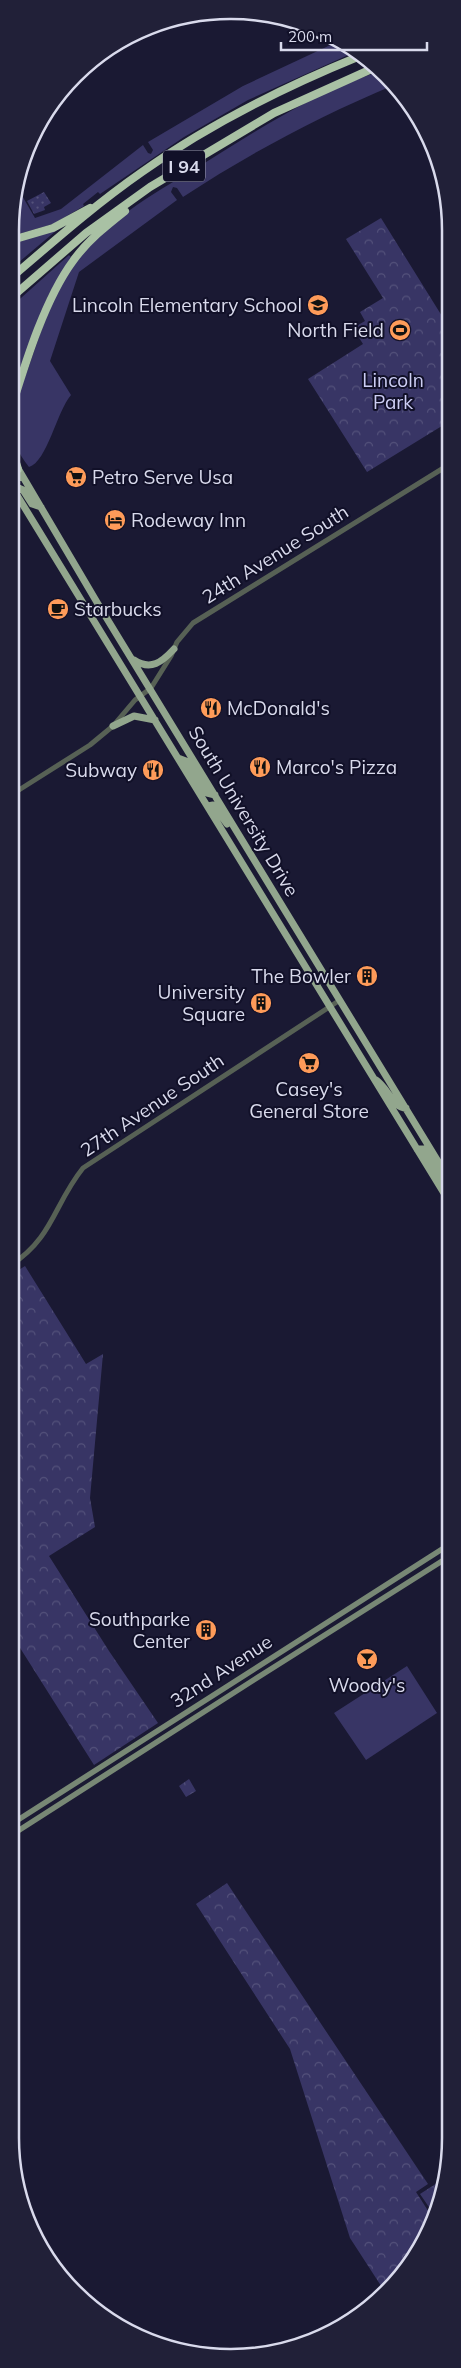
<svg xmlns="http://www.w3.org/2000/svg" width="461" height="2368" font-family="Mulish,sans-serif">
  <style>
    .grass { fill: #383565 }
    .park { fill: url(#park-crowns) }
    .garden { fill: url(#garden-dots) }
    .lines { fill: none; stroke-linecap: round; stroke-linejoin: round }
    .tertiary { stroke: #576155; stroke-width: 5 }
    .secondary { stroke: #788875; stroke-width: 5.5 }
    .primary { stroke: #92a68d; stroke-width: 7 }
    .motorway { stroke: #a9c1a4; stroke-width: 8 }
    .labels { text-anchor: middle; dominant-baseline: central; stroke-width: 4; stroke-linejoin: round; paint-order: stroke }
    .shield { fill: #111028; stroke: #9d9db1; stroke-width: 1 }
    .shield-label { font-size: 18px; font-weight: bold; fill: #d9daec }
    .poi-label { font-size: 19px; fill: #d9daec; stroke: #111028; text-anchor: end }
    .park-label { font-size: 19px; fill: #cdcef4; stroke: #111028 }
    .street-label { font-size: 19px; fill: #d9daec; stroke: #111028 }
    .rim { fill: none; stroke: #d9daec; stroke-width: 2.5 }
  </style>
  <defs>
    <pattern id="park-crowns" width="20" height="18" patternUnits="userSpaceOnUse" patternTransform="scale(1.25)"><rect width="20" height="18" fill="#383565"/><path d="M2 6a3 3 0 1 1 6 0M12 15a3 3 0 1 1 6 0" fill="none" stroke="#54527b"/></pattern>
    <pattern id="garden-dots" width="8" height="8" patternUnits="userSpaceOnUse" patternTransform="scale(1.25)"><rect width="8" height="8" fill="#383565"/><path d="M2 2h.1M6 6h.1" fill="none" stroke="#54527b" stroke-width="1.8" stroke-linecap="round"/></pattern>
  </defs>
  <rect width="100%" height="100%" fill="#1a1933"/>
  <!-- grass -->
  <path class="grass" d="M339,41L355,52L248,100L184,137L100,194L98,192L83,204L84,206L53,224L12,236V202L17,187L35,218L61,209L143,145L148,153L151,154L153,150L148,142L243,86Z
    M384,73L394,85C320,116 250,153 183,197L177,188L173,187L171,192L177,200L79,272L50,361L71,395C57,411 47,462 29,467C0,431 14,408 28,369C41,333 52,293 75,262C107,219 158,191 203,164C255,131 310,96 369,75C374,73 379,74 384,73Z
    M56,229L57,230L12,268V243Z
    M69,255L71,257L48,296L12,398V306Z
    M407,1666L437,1713L366,1760L334,1713Z"/>
  <!-- park -->
  <path class="park" d="M381,218L450,329V421L367,472L308,379L363,344L353,328L365,321L360,312L383,298L346,239Z
    M25,1266L86,1364L103,1354L90,1498L95,1527L49,1556L109,1651L158,1723L94,1765L10,1632L11,1275Z
    M189,1779L196,1791L186,1797L179,1786Z
    M227,1883L428,2184L416,2192L432,2217L422,2247L385,2292L350,2238L290,2049L196,1904Z
    M445,2178L433,2213L420,2194Z"/>
  <!-- garden -->
  <path class="garden" d="M44,192L51,203L44,207L45,210L34,214L27,201Z"/>
  <g class="lines">
    <!-- tertiary -->
    <path class="tertiary" d="M11,795L90,745L113,726L135,700L151,688L171,656L177,642L193,623L450,464
      M11,1265C53,1238 54,1204 83,1168L340,1000"/>
    <!-- secondary -->
    <path class="secondary" d="M10,1825L450,1544
      M10,1836L249,1683L450,1556"/>
    <!-- primary -->
    <path class="primary" d="M16,465L98,604L450,1181
      M12,474L17,478L23,477
      M12,485L23,490L32,504L41,507
      M12,487L450,1203
      M134,660C151,671 162,662 174,649
      M113,726L134,716L155,720
      M178,758L186,761L204,790L207,793L215,795
      M208,806L213,805L227,824
      M376,1080C388,1088 393,1108 406,1108
      M417,1149H425L443,1179L450,1183"/>
    <!-- motorway -->
    <path class="motorway" d="M12,240L53,228L90,208
      M12,277C54,241 96,204 142,172C209,124 284,87 360,56
      M12,297L86,233L150,187L274,113L376,67
      M12,406C26,361 45,299 73,261C87,241 106,226 125,211
      M12,450L18,469"/>
  </g>
  <!-- icons -->
  <defs>
    <g id="school-disc" transform="scale(1.125)"><circle r="9.5" fill="#fe9b59" stroke="#111028"/><path d="M0-5L7-2L0 1L-7-2ZM-4 1L0 2.5L4 1V4Q0 6-4 4Z" fill="#111"/></g>
    <g id="stadium-disc" transform="scale(1.125)"><circle r="9.5" fill="#fe9b59" stroke="#111028"/><path d="M0-5a6.5 5 0 1 0 0 10a6.5 5 0 1 0 0-10ZM-3.5-1.8h7v3.6h-7Z" fill="#111"/></g>
    <g id="supermarket-disc" transform="scale(1.125)"><circle r="9.5" fill="#fe9b59" stroke="#111028"/><path d="M-6-5.5h2.5l.6 2H6L4.5 2H-2.5L-4.4-4H-6ZM-1.5 3.2a1.3 1.3 0 1 0 .1 0ZM3 3.2a1.3 1.3 0 1 0 .1 0Z" fill="#111"/></g>
    <g id="hotel-disc" transform="scale(1.125)"><circle r="9.5" fill="#fe9b59" stroke="#111028"/><path d="M-6-4.5h1.5V1H6V5H4.5V3h-9V5H-6ZM-4 0a1.8 1.8 0 1 1 3.6 0ZM.5 0V-2.5h3Q6-2.5 6 0Z" fill="#111"/></g>
    <g id="cafe-disc" transform="scale(1.125)"><circle r="9.5" fill="#fe9b59" stroke="#111028"/><path d="M-5.5-4.5H6V0H3Q3 3.5 0 3.5H-2.5Q-5.5 3.5-5.5 0ZM3-3.2v2h1.7v-2ZM-6 4.5H4V6H-6Z" fill="#111"/></g>
    <g id="restaurant-disc" transform="scale(1.125)"><circle r="9.5" fill="#fe9b59" stroke="#111028"/><path d="M-5-6h1v4h1v-4h1v4h1v-4h1v5L-1.5 .5V6h-2V.5L-5-1ZM5-6V6H3V1.5H1.5Q1.5-4 5-6Z" fill="#111"/></g>
    <g id="building-disc" transform="scale(1.125)"><circle r="9.5" fill="#fe9b59" stroke="#111028"/><path d="M-4-6H4V6H1V3H-1V6H-4ZM-2.5-4.3h1.7v1.8h-1.7ZM.8-4.3h1.7v1.8H.8ZM-2.5-1h1.7V.8h-1.7ZM.8-1h1.7V.8H.8Z" fill="#111"/></g>
    <g id="bar-disc" transform="scale(1.125)"><circle r="9.5" fill="#fe9b59" stroke="#111028"/><path d="M-6-5H6L.8 .8V4.5H3.5V6h-7V4.5H-.8V.8Z" fill="#111"/></g>
  </defs>
  <g fill-rule="evenodd">
    <use href="#school-disc" x="318" y="305"/>
    <use href="#stadium-disc" x="400" y="330"/>
    <use href="#supermarket-disc" x="76" y="477"/>
    <use href="#hotel-disc" x="115" y="520"/>
    <use href="#cafe-disc" x="58" y="609"/>
    <use href="#restaurant-disc" x="211" y="708"/>
    <use href="#restaurant-disc" x="260" y="767"/>
    <use href="#restaurant-disc" x="153" y="770"/>
    <use href="#building-disc" x="367" y="976"/>
    <use href="#building-disc" x="261" y="1003"/>
    <use href="#supermarket-disc" x="309" y="1063"/>
    <use href="#building-disc" x="206" y="1630"/>
    <use href="#bar-disc" x="367" y="1659"/>
  </g>
  <g class="labels">
    <!-- shield labels -->
    <rect class="shield" x="163" y="150.5" width="42" height="31" rx="4"/>
    <g class="shield-label">
      <text x="184" y="166">I 94</text>
    </g>
    <!-- poi labels -->
    <g class="poi-label">
      <text x="302" y="305">Lincoln Elementary School</text>
      <text x="384" y="330">North Field</text>
      <text x="92" y="477" text-anchor="start">Petro Serve Usa</text>
      <text x="131" y="520" text-anchor="start">Rodeway Inn</text>
      <text x="74" y="609" text-anchor="start">Starbucks</text>
      <text x="227" y="708" text-anchor="start">McDonald's</text>
      <text x="276" y="767" text-anchor="start">Marco's Pizza</text>
      <text x="137" y="770">Subway</text>
      <text x="351" y="976">The Bowler</text>
      <text x="245" y="992">University<tspan x="245" dy="22">Square</tspan></text>
      <text x="309" y="1089" text-anchor="middle">Casey's<tspan x="309" dy="22">General Store</tspan></text>
      <text x="190" y="1619">Southparke<tspan x="190" dy="22">Center</tspan></text>
      <text x="367" y="1685" text-anchor="middle">Woody's</text>
    </g>
    <!-- park labels -->
    <g class="park-label">
      <text x="393" y="380">Lincoln<tspan x="393" dy="22">Park</tspan></text>
    </g>
    <!-- street labels -->
    <g class="street-label">
      <text transform="translate(275 554) rotate(-32)">24th Avenue South</text>
      <text transform="translate(244 811) rotate(59)">South University Drive</text>
      <text transform="translate(152 1105) rotate(-34)">27th Avenue South</text>
      <text transform="translate(221 1671) rotate(-33)">32nd Avenue</text>
    </g>
  </g>
  <!-- crop -->
  <path d="M0 0H461V2368H0ZM230 19H231A211 211 0 0 1 442 230V2138A211 211 0 0 1 231 2349H230A211 211 0 0 1 19 2138V230A211 211 0 0 1 230 19Z" fill="#212038" fill-rule="evenodd"/>
  <path class="rim" d="M230 19H231A211 211 0 0 1 442 230V2138A211 211 0 0 1 231 2349H230A211 211 0 0 1 19 2138V230A211 211 0 0 1 230 19Z"/>
  <!-- scale -->
  <path d="M281 42v8h146v-8" fill="none" stroke="#d9daec" stroke-width="2.5"/>
  <text x="288" y="42" font-size="15" fill="#d9daec" stroke="#111028" stroke-width="4" paint-order="stroke">200 m</text>
</svg>
